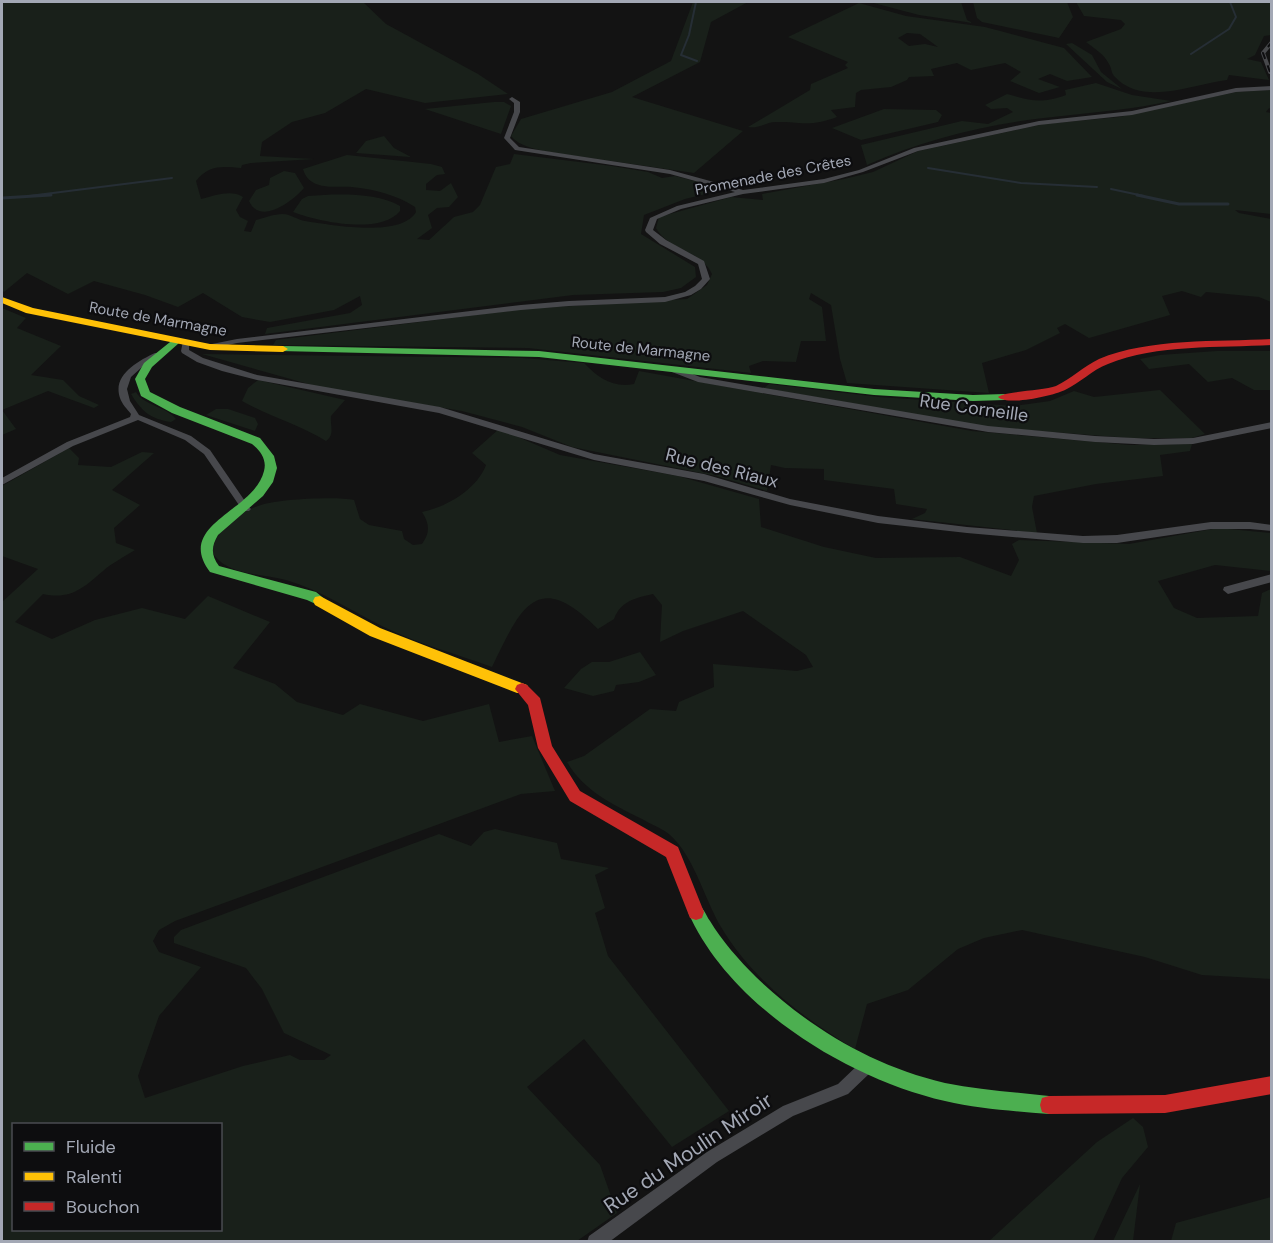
<svg xmlns="http://www.w3.org/2000/svg" width="1273" height="1243" font-family="'DM Sans',sans-serif">
  <style>
    .green { fill: #19201a; fill-rule: evenodd }
    .lines { fill: none; stroke-linecap: round; stroke-linejoin: round }
    .stream-far1 { stroke: #262e35; stroke-width: 2 }
    .stream { stroke: #262e35; stroke-width: 3 }
    .street { fill: #47484c; fill-rule: evenodd }
    .fast { fill: #4caf50; fill-rule: evenodd }
    .slow { fill: #ffc107; fill-rule: evenodd }
    .jam { fill: #c62828; fill-rule: evenodd }
    .rail-casing { stroke: #47484b; stroke-width: 4 }
    .rail { stroke: #0d0d0f; stroke-width: 2; stroke-dasharray: 7; stroke-linecap: butt }
    .labels { text-anchor: middle; dominant-baseline: central; stroke-width: 4.5; stroke-linejoin: round; paint-order: stroke }
    .far-street-label { font-size: 15px; fill: #a3a8b5; stroke: #0d0d0f }
    .street-label { font-size: 18px; fill: #a3a8b5; stroke: #0d0d0f }
    .near-street-label { font-size: 21px; fill: #a3a8b5; stroke: #0d0d0f }
  </style>
  <rect width="100%" height="100%" fill="#131313"/>
  <!-- green -->
  <path class="green" d="M2,2H363L386,24L478,74L508,94L425,103L366,89L325,113L292,122L262,142L260,156L314,159L251,163L242,165L241,168C222,166 208,165 196,181L201,199C214,196 231,189 243,197L236,210L240,217L248,221L244,231L251,232L256,220C264,218 274,214 283,214C290,214 298,220 305,221C332,225 401,238 416,212L415,207C397,195 373,189 352,187C334,186 309,191 303,169L347,155L431,164L442,167L445,174L437,175L426,184V190L440,191L451,183L458,197L449,207L437,208L428,215L432,228L417,239L429,240L454,217L473,212L480,205L496,167L510,164L514,154L612,166L648,172L662,178L675,176L718,187V191L685,199L644,215L641,234L695,267L696,277L681,288L663,292L573,295L265,334L267,328L350,313L362,305L360,296L334,310L270,322L242,317L203,293L178,307L145,295L94,281L68,294L27,273L4,292L2,290Z
    M693,2H748L711,22L700,62L632,97L743,131L694,173L549,152C536,149 520,147 511,136L521,119L612,92L671,61Z
    M870,2H961L967,20L973,23L919,15Z
    M973,2H1067L1073,17L1059,38L982,22L977,18Z
    M1076,2H1271V35L1264,36L1255,55L1247,59L1261,62L1269,80L1229,75L1227,80C1193,84 1143,107 1115,77C1111,73 1112,69 1109,64C1104,54 1095,49 1086,42L1121,29L1125,24L1121,20L1084,16Z
    M859,3L906,16L985,27L1064,48L1092,77L1067,81L1050,74L1038,79L1060,87L1039,93L1010,81L1021,72L1005,63L971,70L957,63L931,69L934,76L909,77L907,80L891,87L861,90L856,93L855,107L831,110L837,117C807,128 803,121 776,122C766,122 759,129 748,127L810,90L811,84L848,68L845,65L848,62L788,37ZM907,33L920,34L938,47L925,44L909,46L898,38Z
    M1072,43L1092,55L1101,72L1122,89L1107,82L1066,44Z
    M1096,83L1132,95L1171,101C1134,109 1099,112 1062,116C997,122 926,138 867,165L861,145L962,121L988,124L1013,112L1007,108L991,109L985,105L1007,94C1032,101 1041,104 1066,95L1065,90Z
    M1271,90V109L1269,108L1266,112L1271,113V214L1235,210L1239,213L1271,219V302L1259,297L1206,292L1201,297L1182,291L1162,296L1170,315L1089,338L1065,324L1057,328L1060,333L1026,350L982,363L989,393L847,383L840,359L831,305L811,293L809,299L822,307L826,341H801L796,362L763,361L749,366L751,373L528,348L273,345L276,340L523,309L687,299L707,285L712,274C701,250 668,250 656,228L659,217L731,197L763,200L762,194L844,179L873,172L918,151L1044,124L1119,117L1236,92Z
    M494,102H504L511,106L501,134L425,109Z
    M884,109L936,110L942,115L938,122L861,140L832,128Z
    M384,136L394,148L411,157L356,153L366,141Z
    M284,171L295,173L304,188C293,201 260,226 249,201L256,190L269,185L270,178Z
    M308,196C336,194 375,192 400,206V211C381,235 319,222 293,212L302,199Z
    M2,308L26,318L17,328L61,346L31,375L63,380L79,396L99,405L94,408L48,391L2,410L16,429L2,435Z
    M1217,351H1271V390H1254L1232,378L1208,382L1189,364L1149,369L1140,359L1160,355Z
    M202,354L523,358L584,363C598,378 613,388 634,384L639,371L972,431L1130,445L1192,444L1190,451L1160,455L1163,476L1096,484L1034,496L1032,507L1037,533L912,519L925,513L927,509L896,504L894,489L824,480V469L785,468L771,465L767,491L716,476L572,447L522,427L462,411L319,387Z
    M258,380L345,400L331,416C330,426 335,435 326,441C298,424 270,417 242,401L248,388Z
    M769,384L879,397L1015,406L1050,401L1074,391L1094,397L1160,390L1205,434L1192,438H1130L987,427L764,388Z
    M136,392C144,406 166,406 176,419L171,422C151,419 142,412 131,394Z
    M216,409H228L255,418L258,424L255,431L206,415Z
    M499,429L560,455L678,476L759,499L761,527L824,547L876,558L960,557L1011,576L1019,560L1012,544L1019,540L1129,544L1218,528L1271,533V571L1215,565L1158,581L1174,608L1197,618L1258,616L1262,593L1271,589V979L1202,975L1145,957L1022,930L984,938L958,949L908,990L867,1004L855,1049C804,1019 752,979 721,927C704,898 694,856 670,835C662,828 650,824 642,819C612,804 584,791 567,762L584,756L650,709L676,711L679,702L714,687L713,664L797,671L813,667L806,655L743,611L683,631L660,642L662,605L653,594C635,598 621,601 614,619L598,629C536,566 520,610 492,667C457,654 418,644 384,627C351,611 321,590 286,580C260,573 227,576 212,552C215,530 238,513 258,506C275,499 337,496 354,500L360,519L369,525L402,531L404,539L413,545L422,544C430,532 430,525 422,512C447,507 477,489 486,465L472,453Z
    M69,448L79,458L78,465L111,467L142,452L154,453L112,490L140,505L114,528L116,543L135,550C124,557 112,563 103,571C83,588 71,600 43,594L15,622L52,639L95,620L142,608L185,619L208,596L270,622L233,668L275,684L297,702L343,715L360,704L423,721L489,704L499,742L532,736L555,791L521,794L175,921L159,930L153,941L159,952L201,967L159,1016L138,1076L145,1098L243,1066L290,1055L300,1060H324L331,1055L284,1033L262,989L246,968L174,943V937L181,930L439,834L471,846L484,832L495,829L557,843L561,859L609,868L595,875L605,908L595,913L608,956L729,1111L672,1147L584,1039L527,1087L600,1165L617,1213L577,1241H2V602L38,569L2,556V486ZM14,1124H220V1230H14Z
    M640,652L656,675L639,682L616,685L614,691L593,696L564,688L581,669L592,662H609Z
    M1133,1118L1143,1127L1148,1147L1122,1178L1093,1241H989L1097,1142Z
    M1140,1184L1133,1241H1113Z
    M1271,1197V1241H1171L1176,1223Z"/>
  <g class="lines">
    <!-- stream-far1 -->
    <path class="stream-far1" d="M696,2L689,35L681,55L697,61
      M1191,54L1229,29L1236,17L1230,2
      M928,168L1021,183L1097,187
      M1111,189L1144,196
      M29,196L172,178"/>
    <!-- stream -->
    <path class="stream" d="M1137,195L1179,204H1228
      M2,198L51,195"/>
    <!-- street -->
    <path class="street" d="M1272,86V90L1236,92L1132,115L1039,125L918,151L863,172L824,183L743,194L681,209L657,219L653,230L666,240L704,261L710,279L701,289L691,295L665,302L569,306L521,310L237,343L210,349L206,347L207,345L237,339L521,305L569,301L665,297L685,292L695,286L702,279L698,264L660,244L646,232L645,230L650,218L677,206L735,192L670,174L515,150L504,138L514,112V103L509,99L512,97L520,102V112L510,138L519,147L670,170L743,190L824,179L859,170L914,148L1039,121L1132,111L1236,88Z
      M183,341H189V350L203,358L257,375L440,407L594,454L704,474L790,499L878,516L967,527L1083,536L1117,535L1211,522H1250L1272,525V531L1250,529H1211L1117,543H1083L967,533L878,523L790,505L704,481L594,460L439,413L257,380L222,371L197,362L182,353L181,351Z
      M155,353H158L162,355L142,367L131,377L127,389L130,401L139,415L191,436L210,450L249,507L251,509L249,511H243L204,454L185,440L138,420L73,446L2,485V478L67,442L130,417L131,414C127,409 122,404 120,398C112,375 138,361 155,353Z
      M675,367L700,377L988,426L1095,436L1154,439L1193,438L1272,422V428L1193,444L1154,445L1095,442L988,432L698,382L672,372V368Z
      M1272,574V582L1228,594L1223,590L1224,587Z
      M866,1060L871,1062L873,1067L871,1072L848,1094L793,1116L717,1162L609,1242H587L589,1236L707,1152L783,1106L838,1084L861,1062Z"/>
    <!-- fast -->
    <path class="fast" d="M175,338L180,341L179,343L152,367L145,379L150,392L180,407L260,438L274,456L277,468L273,482L263,496L218,535C211,547 211,555 219,566L316,592L327,601L325,605L320,606L307,600L210,572C174,524 254,512 264,471C267,460 261,451 252,444L172,413L141,396L135,379L144,363Z
      M283,346L539,351L874,389L973,395L1004,394L1010,397L1004,400L973,401L874,395L539,357L279,351V347Z
      M696,904C704,907 705,914 710,921C722,941 739,960 756,977C809,1028 873,1066 945,1083C979,1090 1014,1092 1049,1096L1056,1098L1058,1105L1056,1112L1049,1114C1014,1111 979,1109 945,1101C848,1079 729,1006 688,912L690,906Z"/>
    <!-- slow -->
    <path class="slow" d="M2,297L33,308L210,344L283,346L288,349L283,352L210,350L26,313L2,303Z
      M320,596L380,628L527,685L529,689L527,693H517L370,636L315,605L313,601L315,597Z"/>
    <!-- jam -->
    <path class="jam" d="M1272,339V345C1219,348 1157,344 1108,364C1092,370 1080,383 1065,390C1052,396 1008,406 998,397C1005,391 1043,391 1056,386C1071,379 1084,366 1099,359C1149,338 1217,342 1272,339Z
      M522,683L527,685L540,698L552,746L580,791L678,847L704,912L702,918L696,920L690,918L666,857L570,801L538,748L528,705L515,689L517,685Z
      M1272,1076V1094L1165,1113L1049,1114L1042,1112L1040,1105L1042,1098L1049,1096L1165,1095Z"/>
    <!-- rail casing -->
    <g class="rail-casing">
      <path id="rail" d="M1270,72L1263,53L1272,42"/>
    </g>
    <!-- rail -->
    <use href="#rail" class="rail"/>
  </g>
  <g class="labels">
    <!-- far-street labels -->
    <g class="far-street-label">
      <text transform="translate(773 175) rotate(-11)">Promenade des Crêtes</text>
      <text transform="translate(158 319) rotate(10)">Route de Marmagne</text>
      <text transform="translate(641 349) rotate(6)">Route de Marmagne</text>
    </g>
    <!-- street labels -->
    <g class="street-label">
      <text transform="translate(974 408) rotate(8)">Rue Corneille</text>
      <text transform="translate(722 468) rotate(14)">Rue des Riaux</text>
    </g>
    <!-- near-street labels -->
    <g class="near-street-label">
      <text transform="translate(688 1153) rotate(-34)">Rue du Moulin Miroir</text>
    </g>
  </g>
  <!-- border -->
  <rect width="1273" height="1243" fill="none" stroke="#a3a8b5" stroke-width="6"/>
  <!-- legend -->
  <rect x="12" y="1123" width="210" height="108" fill="#0d0d0f" stroke="#494b51" stroke-width="1.5"/>
  <rect x="24" y="1142" width="30" height="9" fill="#4caf50" stroke="#494b51" stroke-width="1.5"/>
  <text x="66" y="1153" font-size="18" fill="#a3a8b5">Fluide</text>
  <rect x="24" y="1172" width="30" height="9" fill="#ffc107" stroke="#494b51" stroke-width="1.5"/>
  <text x="66" y="1183" font-size="18" fill="#a3a8b5">Ralenti</text>
  <rect x="24" y="1202" width="30" height="9" fill="#c62828" stroke="#494b51" stroke-width="1.5"/>
  <text x="66" y="1213" font-size="18" fill="#a3a8b5">Bouchon</text>
</svg>
